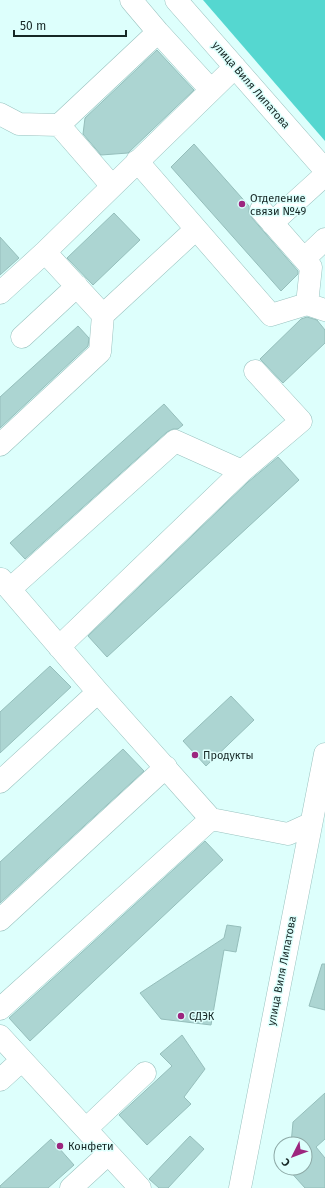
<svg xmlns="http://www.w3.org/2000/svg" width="325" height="1188" font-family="'Fira Sans',sans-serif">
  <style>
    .forest { fill: #55d7d0 }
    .building { fill: #acd5d2; stroke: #95bebb }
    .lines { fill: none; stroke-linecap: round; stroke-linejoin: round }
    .minor-casing { stroke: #99c2bf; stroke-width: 23 }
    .minor { stroke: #fff; stroke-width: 22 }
    .poi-dot { fill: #9c257e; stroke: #ddfffc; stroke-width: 1.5 }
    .labels { text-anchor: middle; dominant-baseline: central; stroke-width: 3; stroke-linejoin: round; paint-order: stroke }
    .street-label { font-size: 11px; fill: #162725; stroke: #ddfffc }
    .poi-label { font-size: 11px; fill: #162725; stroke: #ddfffc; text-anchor: start }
  </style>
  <rect width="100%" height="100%" fill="#ddfffc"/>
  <!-- forest -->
  <path class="forest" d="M203,0H325V141Z"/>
  <!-- building -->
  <path class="building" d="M157,50L194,90L128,153L101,155L83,134L85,118Z
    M194,144L249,206V212L252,218L298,271V274L281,291L171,167Z
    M114,213L140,240L93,285L67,258Z
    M0,237L19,258L0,275Z
    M307,317L317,320L325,330V343L283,383L260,359L301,319Z
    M78,326L89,338L88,346L0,428V397Z
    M164,404L183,425L178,429H173L167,432L25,559L10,543Z
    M278,457L299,480L107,657L88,636L248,482Z
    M50,666L71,687L0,753V712Z
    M231,696L254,720L206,766L183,741Z
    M123,749L144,771L0,903V862Z
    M205,841L223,860L30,1041L9,1018Z
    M227,925L241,927L236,952L224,950L211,1025L161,1019L140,993L224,938Z
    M322,964H325V1010L309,1006Z
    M182,1035L205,1069L184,1097L191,1104L147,1145L119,1115L172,1066L160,1054Z
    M325,1093V1139L316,1147L325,1158V1188H305L287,1168H305V1144H291L293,1122Z
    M190,1136L204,1149L168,1188H159L149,1179Z
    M51,1139L74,1165L48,1188H0V1186Z"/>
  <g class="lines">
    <!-- minor casing -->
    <g class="minor-casing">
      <path id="minor" d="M131,0L158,32L211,90
        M176,0L325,170
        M0,114L19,124L59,125
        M137,161L271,315L307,304L325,310
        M112,186L59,125L158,32
        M261,210L311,267L307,304
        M272,223L325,175
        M304,259L325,239
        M0,293L45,252L235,67
        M103,315L196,229
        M22,337L77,286
        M0,445L100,352L103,315L45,252
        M242,471L301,421L255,371
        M1,579L98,692L211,819L288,834L310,824
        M10,589L175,441L242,471L59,647
        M0,782L98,692
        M0,920L166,767
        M0,1009L211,819
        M0,1036L140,1188
        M0,1080L22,1060
        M86,1129L145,1073
        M71,1188L108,1154
        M240,1188L325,754"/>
    </g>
    <!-- minor -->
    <use href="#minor" class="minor"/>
  </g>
  <!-- markers -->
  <g class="poi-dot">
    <circle cx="242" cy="204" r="4"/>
    <circle cx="195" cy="755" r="4"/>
    <circle cx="181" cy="1016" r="4"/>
    <circle cx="60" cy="1146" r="4"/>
  </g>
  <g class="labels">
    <!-- street labels -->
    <g class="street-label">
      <text transform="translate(251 85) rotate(49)">улица Виля Липатова</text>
      <text transform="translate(282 971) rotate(-79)">улица Виля Липатова</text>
    </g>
    <!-- poi labels -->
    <g class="poi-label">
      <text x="250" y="198">Отделение<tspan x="250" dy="13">связи №49</tspan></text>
      <text x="203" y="755">Продукты</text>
      <text x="189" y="1016">СДЭК</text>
      <text x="68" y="1146">Конфети</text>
    </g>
  </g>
  <!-- north arrow -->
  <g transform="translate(293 1156) rotate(228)"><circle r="19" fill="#ddfffc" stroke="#8da9a6"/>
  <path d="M0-3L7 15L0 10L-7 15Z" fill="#9c257e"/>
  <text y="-6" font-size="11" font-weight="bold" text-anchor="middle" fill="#162725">С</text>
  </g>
  <!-- scale -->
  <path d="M14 30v6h112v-6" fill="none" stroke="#162725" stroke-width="2"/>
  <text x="20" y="30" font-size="12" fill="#162725" stroke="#ddfffc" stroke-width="3" paint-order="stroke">50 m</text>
</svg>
